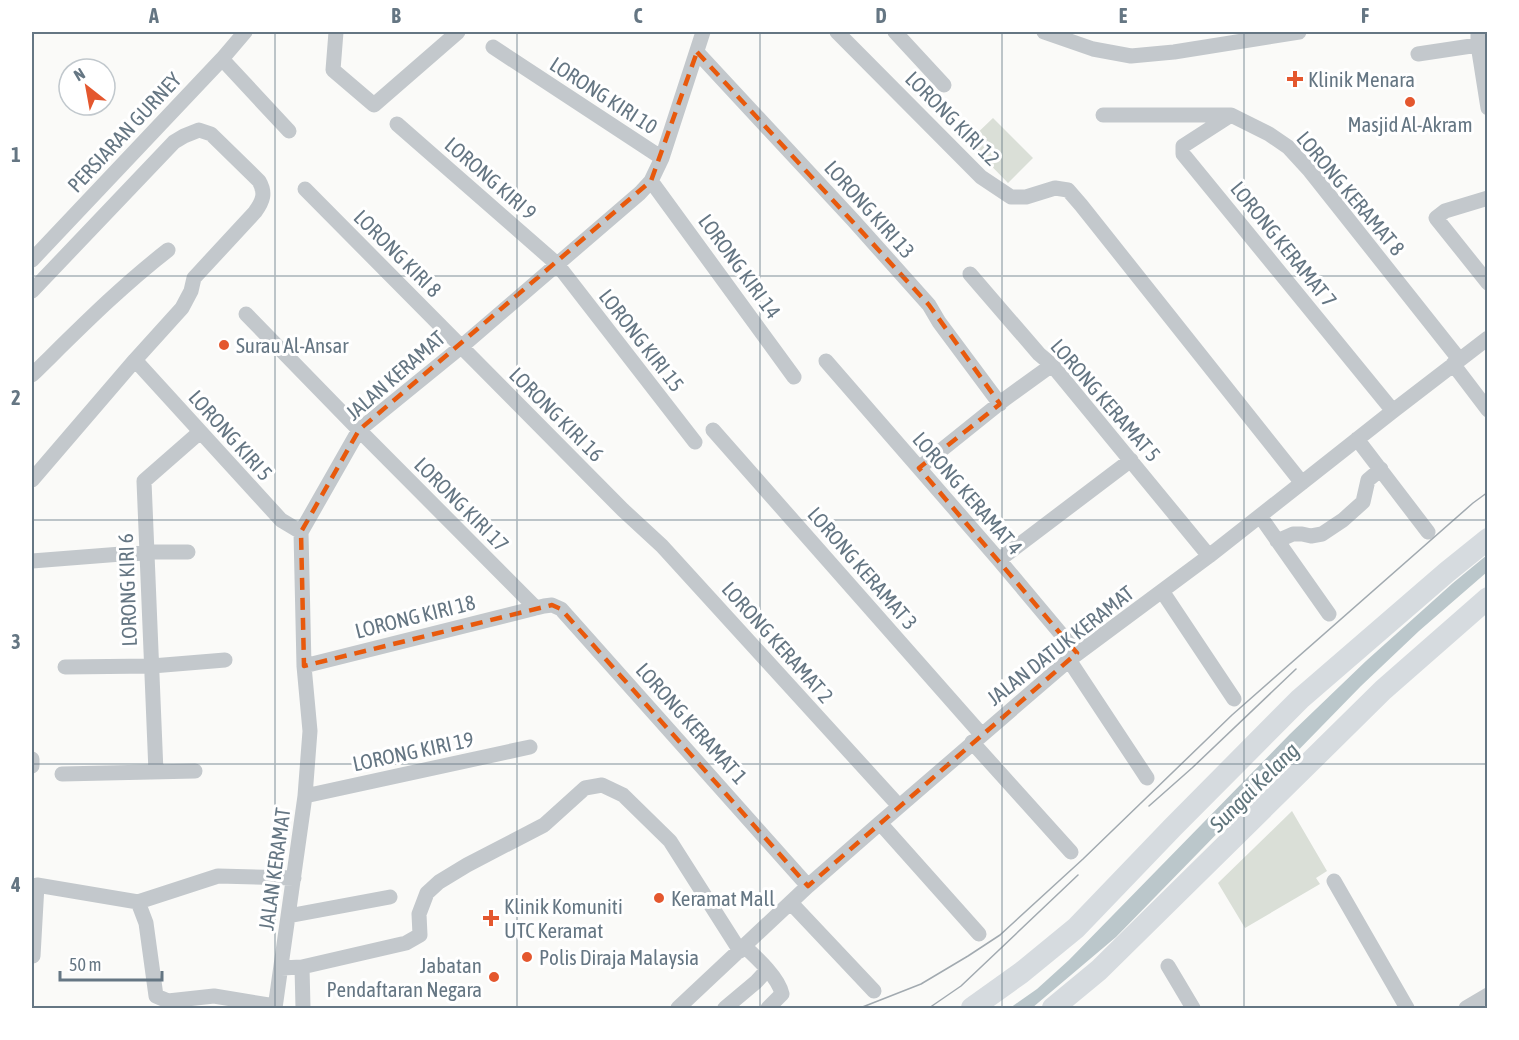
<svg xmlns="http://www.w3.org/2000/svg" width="1519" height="1040" font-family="'Asap Condensed',sans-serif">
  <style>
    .green { fill: #dadfd7 }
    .water { fill: #bbc7cb }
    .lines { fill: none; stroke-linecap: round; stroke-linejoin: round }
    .minor { stroke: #c3c8cc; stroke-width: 15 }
    .highway { stroke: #d6dbdf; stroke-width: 22 }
    .tram { stroke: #a2aab0; stroke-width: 1.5 }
    .marked { fill: none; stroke: #e8590c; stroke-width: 4.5; stroke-dasharray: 12 8; stroke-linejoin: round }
    .grid { fill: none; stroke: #657683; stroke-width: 1.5; stroke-opacity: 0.55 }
    .poi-dot { fill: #e4572e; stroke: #fff; stroke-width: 2 }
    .labels { text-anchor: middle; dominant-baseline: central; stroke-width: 6; stroke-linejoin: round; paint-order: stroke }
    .poi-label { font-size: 21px; fill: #657683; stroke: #fff; text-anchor: start }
    .street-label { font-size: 21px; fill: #657683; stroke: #fff }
    .water-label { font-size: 22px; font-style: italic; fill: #60757c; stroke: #fff }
    .neatline { fill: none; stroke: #657683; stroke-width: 2 }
    .grid-label { font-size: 20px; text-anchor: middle; font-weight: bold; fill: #657683 }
  </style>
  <rect width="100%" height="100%" fill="#fafaf8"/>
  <!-- green -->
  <path class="green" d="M993,118L1033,158L1008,183L968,142Z
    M1292,811L1327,871L1316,878L1320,884L1245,928L1218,883Z"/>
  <!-- water -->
  <path class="water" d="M1487,555V572L1419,631L1361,686L1116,937L1032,1008H1010L1037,989L1069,960L1290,734L1366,661L1453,583Z"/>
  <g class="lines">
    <!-- minor -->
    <path class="minor" d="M336,32L333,70L374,105L458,32
      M837,32L981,177L1011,197H1026L1055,188L1068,190L1081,205L1302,483
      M895,32L944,85
      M1044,32L1093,49L1131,56L1174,52L1299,32
      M1478,32V45L1488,108
      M493,47L662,158
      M697,52L853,220L929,305L939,322L1000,404
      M1418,54L1478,45
      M222,59L289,131
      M1103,115H1231L1269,134L1288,147L1310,171L1459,359
      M1228,117L1183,146V154L1393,411
      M397,124L557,264L695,442
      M651,181L794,377
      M305,189L623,510L662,546L899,806
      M1488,198L1445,211L1436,218L1488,283
      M32,260L222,59L245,32
      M970,274L1039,354L1052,365L1209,556
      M32,291L174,142L184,136L199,130L211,134L259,181C266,193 263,201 255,212L194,278L191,291L182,308L135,360L32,480
      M246,314L359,430L536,608
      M135,360L281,520L301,532
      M826,361L999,560L1077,653
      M1453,364L1488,410
      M32,375C76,332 119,288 168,250
      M713,430L981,734
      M1357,439L1428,532
      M919,468L1005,399L1052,365
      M1260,516L1329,614
      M1277,541L1293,534H1302L1311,536L1322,534L1343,520L1363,502L1368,480L1381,469
      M999,560L1131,460
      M32,561L147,552H188
      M1162,591L1234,699
      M1069,660L1147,778
      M304,666L544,606L552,605L561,609L808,886
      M65,667L152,666L225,660
      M972,742L1071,852
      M32,759V766
      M156,772L144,481L200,432
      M62,774L195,771
      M305,796L530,747
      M880,823L979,934
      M1334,881L1407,1008
      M138,902L146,923L156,996L168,1001L214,996L275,1006
      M791,903L874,991
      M288,916L390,897
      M744,946C757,958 779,978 782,994L768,1008
      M33,956L37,885L138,902L218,876L294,878
      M1168,966L1193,1008
      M302,967L303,1008
      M281,968L302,967L406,943L420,935L419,914L427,893L439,882L467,865L544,825L585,788L602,785L623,795L670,841L740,951
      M275,1008L305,796L310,731L304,666L301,532L359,430L461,347L640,193L651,181L662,158L703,32
      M678,1008L808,886L880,823L1069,660L1209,556L1393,411L1488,338
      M725,1008L756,982L767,970
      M1466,1008L1488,995"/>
    <!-- highway -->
    <path class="highway" d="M972,1008L1021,973L1076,928L1173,827L1300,699L1447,572L1488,539
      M1053,1008L1099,970L1383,690L1488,598"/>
    <!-- tram -->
    <path class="tram" d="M1149,806L1192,768L1296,669
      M860,1008L921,984L968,956L1000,935L1083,859L1232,715L1473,503L1488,492
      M929,1008L961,986L1078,875"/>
  </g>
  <!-- marked area -->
  <path class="marked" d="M697,52L929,305L1000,404L919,468L1077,653L808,886L561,609L552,605L304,666L301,532L359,430L651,181Z"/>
  <!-- grid -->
  <path class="grid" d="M275,32V1008M517,32V1008M760,32V1008M1002,32V1008M1244,32V1008M32,276H1488M32,520H1488M32,764H1488"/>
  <!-- markers -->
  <g class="poi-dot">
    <path d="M1292 70h6v6h6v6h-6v6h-6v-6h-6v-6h6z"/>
    <circle cx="1410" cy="102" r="6"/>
    <circle cx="224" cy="345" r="6"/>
    <circle cx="659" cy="898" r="6"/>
    <path d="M488 909h6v6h6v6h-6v6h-6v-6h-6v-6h6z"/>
    <circle cx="527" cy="957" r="6"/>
    <circle cx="494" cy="977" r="6"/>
  </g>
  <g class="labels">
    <!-- poi labels -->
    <g class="poi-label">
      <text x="1308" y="79">Klinik Menara</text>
      <text x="1410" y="124" text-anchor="middle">Masjid Al-Akram</text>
      <text x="236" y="345">Surau Al-Ansar</text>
      <text x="671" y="898">Keramat Mall</text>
      <text x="504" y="906">Klinik Komuniti<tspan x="504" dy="24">UTC Keramat</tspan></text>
      <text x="539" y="957">Polis Diraja Malaysia</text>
      <text x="482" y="965" text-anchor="end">Jabatan<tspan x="482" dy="24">Pendaftaran Negara</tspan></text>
    </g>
    <!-- street labels -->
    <g class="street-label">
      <text transform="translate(604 95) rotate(33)">LORONG KIRI 10</text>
      <text transform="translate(953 118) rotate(45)">LORONG KIRI 12</text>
      <text transform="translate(124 132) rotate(-47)">PERSIARAN GURNEY</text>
      <text transform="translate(491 178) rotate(41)">LORONG KIRI 9</text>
      <text transform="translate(1351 193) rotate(50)">LORONG KERAMAT 8</text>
      <text transform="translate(870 209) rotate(48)">LORONG KIRI 13</text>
      <text transform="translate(1284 244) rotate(51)">LORONG KERAMAT 7</text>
      <text transform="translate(398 253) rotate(45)">LORONG KIRI 8</text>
      <text transform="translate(740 266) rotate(54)">LORONG KIRI 14</text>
      <text transform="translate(642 340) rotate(52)">LORONG KIRI 15</text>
      <text transform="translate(395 375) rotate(-41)">JALAN KERAMAT</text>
      <text transform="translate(1106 400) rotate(49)">LORONG KERAMAT 5</text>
      <text transform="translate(557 414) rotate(45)">LORONG KIRI 16</text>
      <text transform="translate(231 435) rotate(48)">LORONG KIRI 5</text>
      <text transform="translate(968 493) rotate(49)">LORONG KERAMAT 4</text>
      <text transform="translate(462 504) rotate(45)">LORONG KIRI 17</text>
      <text transform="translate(863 568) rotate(49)">LORONG KERAMAT 3</text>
      <text transform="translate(127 590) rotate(-92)">LORONG KIRI 6</text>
      <text transform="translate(415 616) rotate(-14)">LORONG KIRI 18</text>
      <text transform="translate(778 642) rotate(48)">LORONG KERAMAT 2</text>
      <text transform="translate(1060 645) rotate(-38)">JALAN DATUK KERAMAT</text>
      <text transform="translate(692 723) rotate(48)">LORONG KERAMAT 1</text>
      <text transform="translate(413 751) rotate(-12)">LORONG KIRI 19</text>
      <text transform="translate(274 869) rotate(-82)">JALAN KERAMAT</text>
    </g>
    <!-- water labels -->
    <g class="water-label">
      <text transform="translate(1254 787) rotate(-45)">Sungai Kelang</text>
    </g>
  </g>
  <!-- border -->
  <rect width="1519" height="1040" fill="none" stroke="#ffffff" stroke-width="66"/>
  <!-- north arrow -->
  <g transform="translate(87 87) rotate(329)"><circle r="28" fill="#ffffff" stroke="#c1c8cd" stroke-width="1.5"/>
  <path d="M0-4.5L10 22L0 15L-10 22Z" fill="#e4572e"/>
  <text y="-9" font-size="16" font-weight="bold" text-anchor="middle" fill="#657683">N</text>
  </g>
  <!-- scale -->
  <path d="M60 971v9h102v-9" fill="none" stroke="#657683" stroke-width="3"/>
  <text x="69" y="971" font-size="18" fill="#657683" stroke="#ffffff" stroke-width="4.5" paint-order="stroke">50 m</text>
  <rect x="33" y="33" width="1453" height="974" class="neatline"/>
  <g class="grid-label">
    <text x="154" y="23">A</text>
    <text x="396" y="23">B</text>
    <text x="638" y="23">C</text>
    <text x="881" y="23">D</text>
    <text x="1123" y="23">E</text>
    <text x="1365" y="23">F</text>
    <text x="16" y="162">1</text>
    <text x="16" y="405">2</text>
    <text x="16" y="649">3</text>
    <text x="16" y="892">4</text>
  </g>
</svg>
